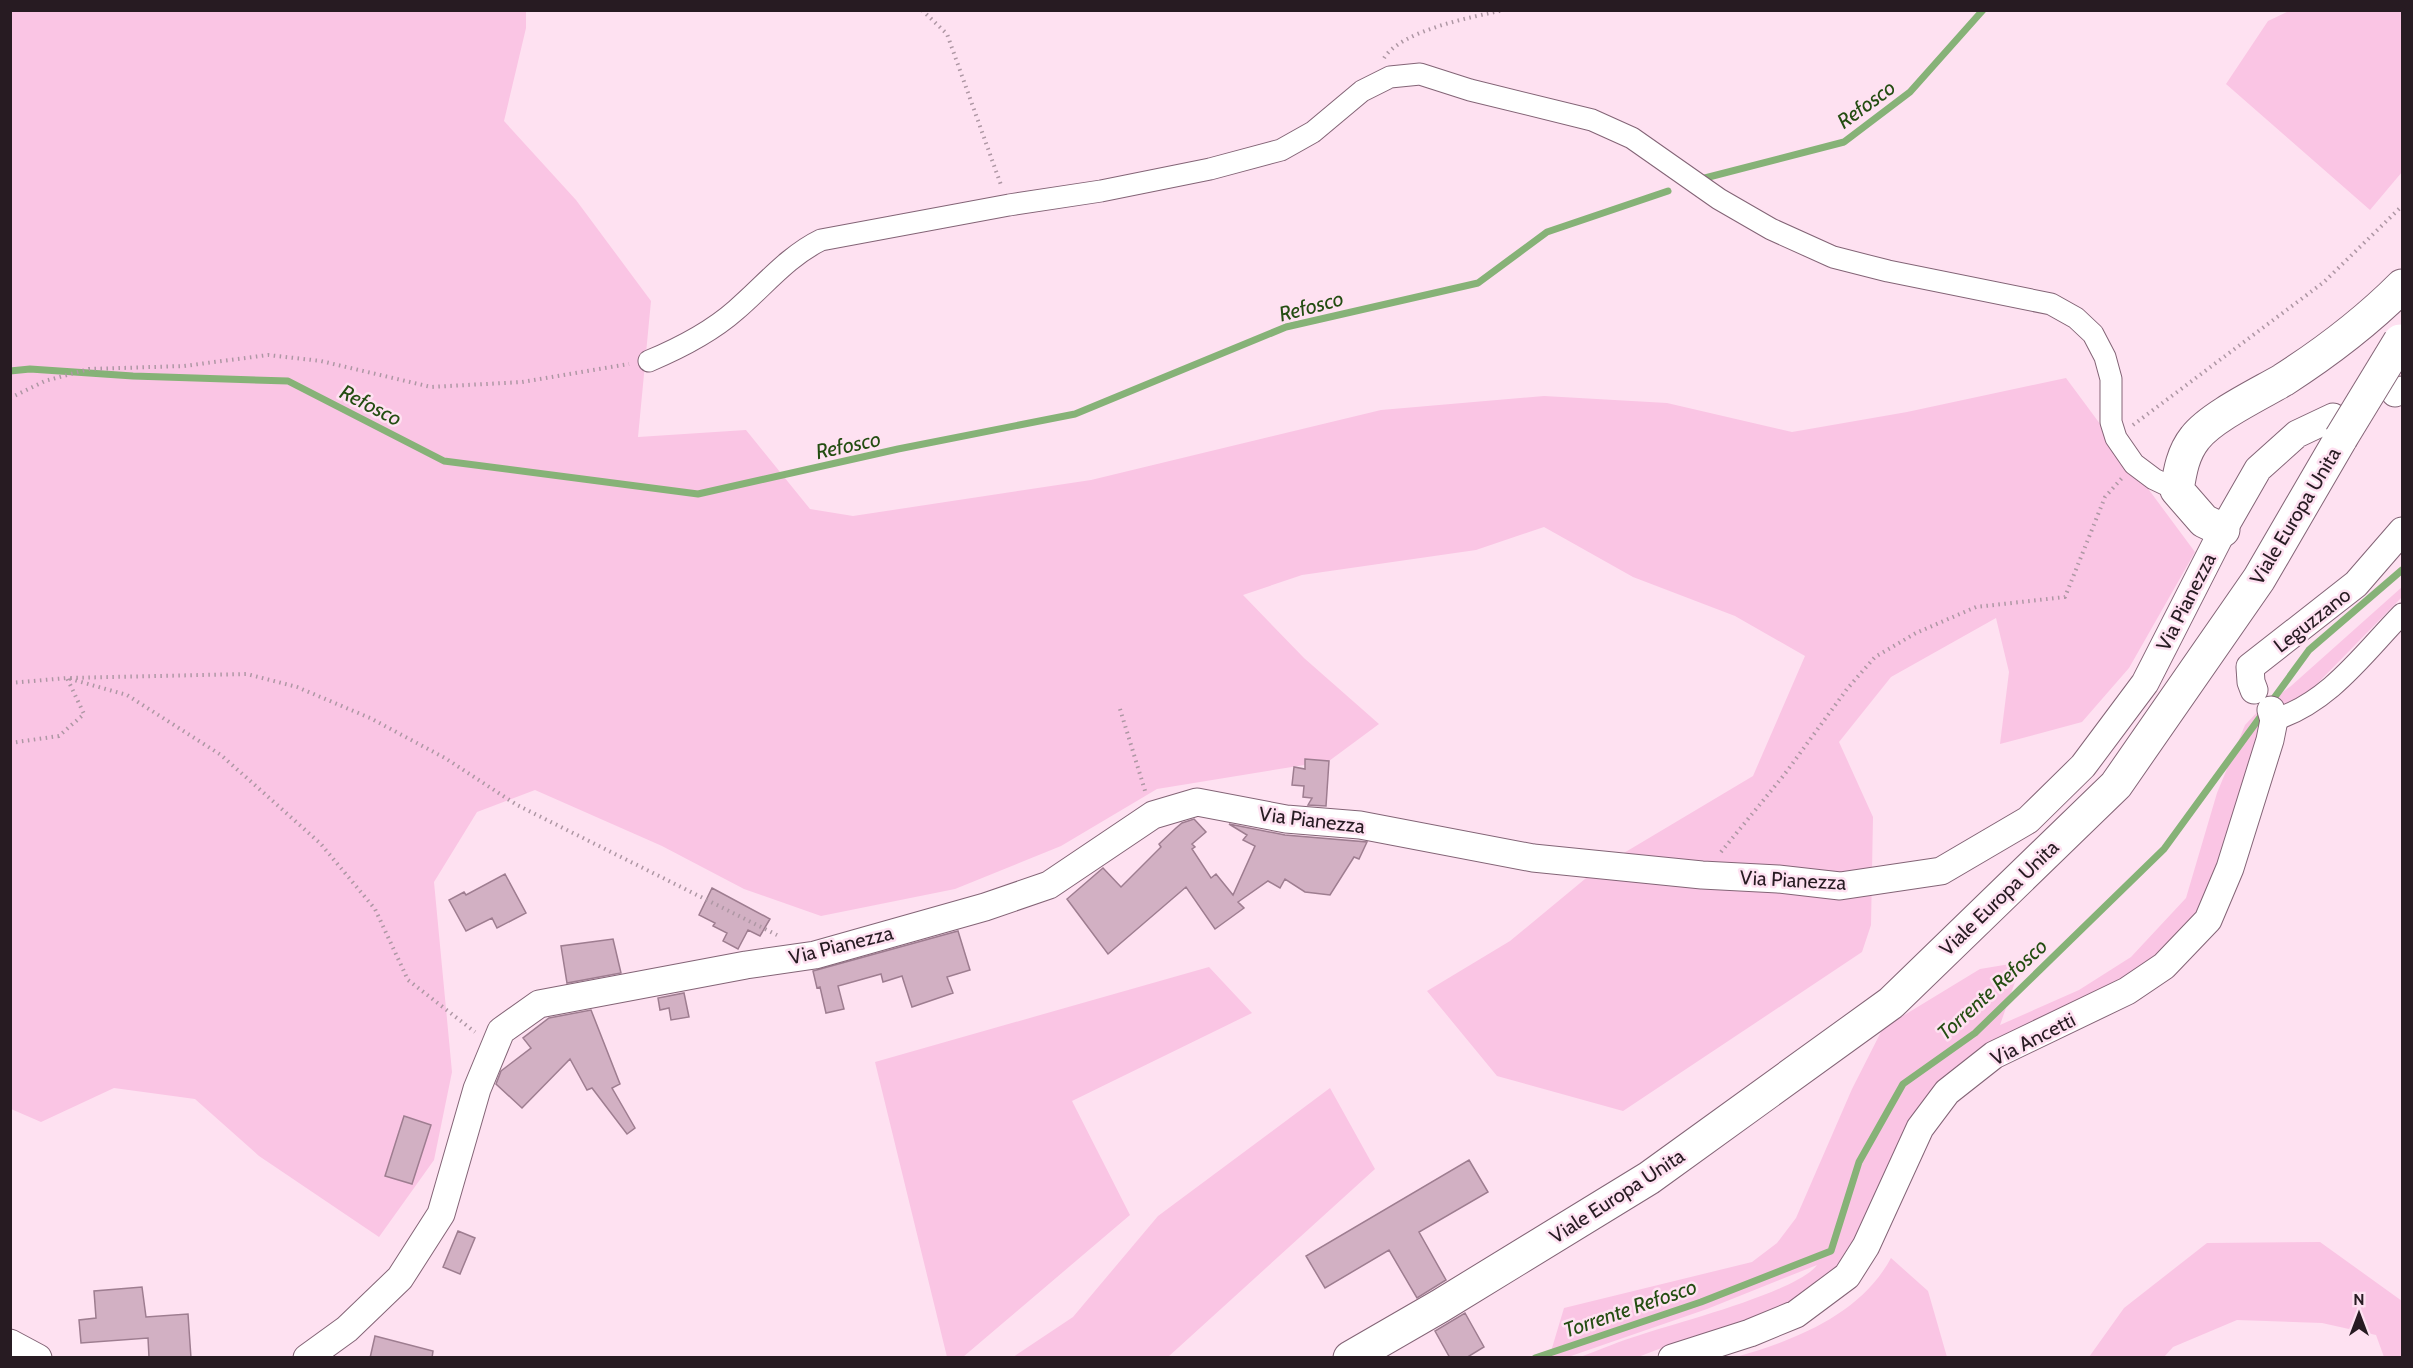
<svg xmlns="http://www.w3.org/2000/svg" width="2413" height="1368" font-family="Cabin,sans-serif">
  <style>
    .green { fill: #fac5e4 }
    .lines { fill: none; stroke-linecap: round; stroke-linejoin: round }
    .stream { stroke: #86b277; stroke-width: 7 }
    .building { fill: #d2b0c3; stroke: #9e7d90; stroke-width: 1.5 }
    .minor-casing { stroke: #836476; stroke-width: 23 }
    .tertiary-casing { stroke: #836476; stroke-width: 29 }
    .trunk-casing { stroke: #836476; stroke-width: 35 }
    .path { stroke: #ae97a4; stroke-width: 4; stroke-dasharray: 1.5 4.5; stroke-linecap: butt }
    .minor { stroke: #fff; stroke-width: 21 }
    .tertiary { stroke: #fff; stroke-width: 27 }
    .trunk { stroke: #fff; stroke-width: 33 }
    .trunk-bridge-casing { stroke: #836476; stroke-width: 35; stroke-linecap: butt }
    .trunk-bridge { stroke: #fff; stroke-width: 33 }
    .labels { text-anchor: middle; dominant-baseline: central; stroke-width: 5; stroke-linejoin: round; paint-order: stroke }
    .street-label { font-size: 20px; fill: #271b22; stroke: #fee1f1 }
    .water-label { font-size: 21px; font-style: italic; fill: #234d11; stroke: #fee1f1 }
  </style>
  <rect width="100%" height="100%" fill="#fee1f1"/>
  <!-- green -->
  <path class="green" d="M10,11H526V28L504,121L576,200L651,301L638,437L746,430L810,509L853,516L1091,480L1381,410L1544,396L1667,403L1792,432L1907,412L2066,378L2195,552L2129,668L2082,722L2000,744L2009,672L1996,618L1891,677L1839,742L1873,817L1871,925L1862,952L1623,1111L1497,1076L1427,991L1510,941L1597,869L1753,776L1805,656L1735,616L1633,577L1544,527L1476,550L1302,575L1243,595L1304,658L1379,724L1329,761L1157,789L1061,846L955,889L821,916L744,889L662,846L535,790L477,812L434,882L452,1072L434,1160L379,1237L259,1156L195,1099L114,1088L41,1122L11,1109Z
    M2289,11H2402V172L2370,210L2226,84L2268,21Z
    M2402,587V597L2309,692L2278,711L2200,909L2169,945L2135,973L2084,1003L1917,1128L1859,1247L1806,1295L1745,1321L1685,1339L1638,1357H1580C1600,1350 1619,1341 1640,1335C1676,1323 1797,1292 1817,1265L1707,1309L1568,1357L1549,1358L1564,1308L1752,1262L1777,1243L1796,1218L1852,1089L1883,1028L1980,969L2022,962L2000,1025L2079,990L2131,957L2186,898L2217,793L2245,725L2262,707L2291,686Z
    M1209,967L1252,1013L1072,1101L1130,1215L963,1357H947L875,1062Z
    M1330,1088L1375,1169L1168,1357H1013L1073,1317L1158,1216Z
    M2320,1242L2402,1301V1357H2384L2376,1335L2322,1323L2237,1320L2173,1347L2164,1357H2089L2124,1308L2207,1243Z
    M1891,1258L1928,1291L1947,1357H1736C1795,1340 1860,1315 1891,1258Z"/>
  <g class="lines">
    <!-- stream -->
    <path class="stream" d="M1701,179L1844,142L1910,92L1983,10
      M10,371L30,369L133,376L288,381L444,461L698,494L898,449L1075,414L1286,327L1478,283L1547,232L1668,191
      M1535,1358L1701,1302L1831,1251L1859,1162L1903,1084L1975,1033L2164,849L2309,650L2402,570"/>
  </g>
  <!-- building -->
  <path class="building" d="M1305,759L1329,761L1326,806L1308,805L1312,798L1303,797L1304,786L1292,785L1294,767L1305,769Z
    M1194,819L1206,832L1192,844L1195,847L1192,849L1211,878L1216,874L1233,895L1255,846L1243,840L1247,835L1229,824L1285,835L1367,842L1359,859L1354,857L1330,895L1305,892L1285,879L1280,888L1268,881L1238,902L1244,908L1215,929L1186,887L1108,954L1067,899L1103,868L1121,887L1161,847L1159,844L1176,828L1182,823Z
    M505,874L526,913L497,928L492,918L466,931L449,900L464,892L466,895Z
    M712,888L770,919L760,936L748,930L738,949L723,941L727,933L713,926L715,923L699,915Z
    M958,931L970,970L947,977L953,993L912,1007L902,976L883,982L881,974L838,986L844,1009L826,1013L820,987L817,988L813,971Z
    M613,939L621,973L567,983L561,946Z
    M684,993L689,1017L671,1020L669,1008L660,1010L658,998Z
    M591,1010L620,1084L612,1088L635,1128L627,1134L592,1088L587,1090L570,1059L522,1108L496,1084L501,1071L531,1048L523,1038L549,1018Z
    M404,1116L431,1125L412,1184L385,1176Z
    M1469,1160L1488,1192L1419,1232L1446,1280L1417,1298L1389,1250L1325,1288L1306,1256Z
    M458,1231L475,1238L460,1274L443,1267Z
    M142,1287L146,1317L188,1314L191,1358L149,1357L148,1338L81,1343L79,1320L96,1318L94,1291Z
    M1465,1313L1484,1347L1466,1358H1450L1435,1331Z
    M375,1336L433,1351L432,1358H370Z"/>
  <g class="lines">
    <!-- minor casing -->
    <g class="minor-casing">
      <path id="minor" d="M649,361C680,348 710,333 736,310C764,286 788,256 821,240L1009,205L1101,191L1210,169L1281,150L1313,132L1362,91L1390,77L1420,74L1470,90L1592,120L1632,138L1719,199L1771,229L1833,257L1888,271L2051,304L2076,318L2093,334L2105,357L2111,379V422L2116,438L2134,464L2154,479L2177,490
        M2274,720C2330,702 2363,654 2402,614"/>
    </g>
    <!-- tertiary casing -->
    <g class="tertiary-casing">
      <path id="tertiary" d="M2395,393L2402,390
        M2254,690L2251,682L2250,667L2356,584L2402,531
        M10,1343L38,1358
        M307,1358L347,1329L400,1278L441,1214L477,1089L501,1031L539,1004L746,965L815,955L985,907L1049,885L1153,815L1197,802L1286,819L1360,825L1533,858L1702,875L1778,879L1840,886L1941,871L2028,820L2083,766L2145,683L2223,530L2258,469L2297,434L2333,417
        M1672,1358L1750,1333L1796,1314L1847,1276L1866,1246L1920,1128L1947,1092L1994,1055L2127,991L2164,966L2208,920L2230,868L2270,740L2274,720L2271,710"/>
    </g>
    <!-- trunk casing -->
    <g class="trunk-casing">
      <path id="trunk" d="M2223,530L2204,521L2177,490C2180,471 2183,453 2195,438C2211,417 2259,394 2283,380C2325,353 2367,321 2402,286
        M1350,1358L1440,1306L1649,1178L1891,1003L2116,785L2259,579L2341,438"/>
    </g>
    <!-- path -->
    <path class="path" d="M922,10L947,34L1001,185
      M1384,58C1402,30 1472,17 1504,10
      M10,398L45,381L89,369L184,366L268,355L321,361L431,387L522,382L629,364
      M2133,425L2324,282L2402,206
      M10,683L67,678L127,695L221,755L320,843L375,909L408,980L475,1032
      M1120,709L1146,794
      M10,743L59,736L84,714L67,678L247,674L297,687L370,718L445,758L517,805L777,935
      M1721,852L1784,775L1847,689L1875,657L1916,633L1976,607L2065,597L2105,497L2122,478"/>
    <!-- minor -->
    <use href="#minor" class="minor"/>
    <!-- tertiary -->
    <use href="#tertiary" class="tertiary"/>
    <!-- trunk -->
    <use href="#trunk" class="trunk"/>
    <!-- trunk-bridge casing -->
    <g class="trunk-bridge-casing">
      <path id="trunk-bridge" d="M2341,438L2400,341"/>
    </g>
    <!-- trunk-bridge -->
    <use href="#trunk-bridge" class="trunk-bridge"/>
  </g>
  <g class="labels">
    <!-- street labels -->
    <g class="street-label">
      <text transform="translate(2295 516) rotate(-59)">Viale Europa Unita</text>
      <text transform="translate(2186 602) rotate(-63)">Via Pianezza</text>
      <text transform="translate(2312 620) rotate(-38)">Leguzzano</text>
      <text transform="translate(1312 820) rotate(7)">Via Pianezza</text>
      <text transform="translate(1793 880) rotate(3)">Via Pianezza</text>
      <text transform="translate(1999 898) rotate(-44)">Viale Europa Unita</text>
      <text transform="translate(841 945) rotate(-14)">Via Pianezza</text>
      <text transform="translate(2033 1039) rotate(-27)">Via Ancetti</text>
      <text transform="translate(1617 1196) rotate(-33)">Viale Europa Unita</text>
    </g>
    <!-- water labels -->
    <g class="water-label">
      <text transform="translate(1866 104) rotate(-36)">Refosco</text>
      <text transform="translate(1311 306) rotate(-15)">Refosco</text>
      <text transform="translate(371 405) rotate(27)">Refosco</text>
      <text transform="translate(848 445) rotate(-12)">Refosco</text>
      <text transform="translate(1992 989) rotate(-42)">Torrente Refosco</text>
      <text transform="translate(1630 1308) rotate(-19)">Torrente Refosco</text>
    </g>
  </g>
  <!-- border -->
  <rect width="2413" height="1368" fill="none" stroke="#271b22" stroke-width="24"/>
  <!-- north arrow -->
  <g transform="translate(2359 1314)" stroke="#fee1f1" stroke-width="4.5" paint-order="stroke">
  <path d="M0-4.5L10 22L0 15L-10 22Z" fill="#271b22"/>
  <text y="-9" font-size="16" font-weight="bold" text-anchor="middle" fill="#271b22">N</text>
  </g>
</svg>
